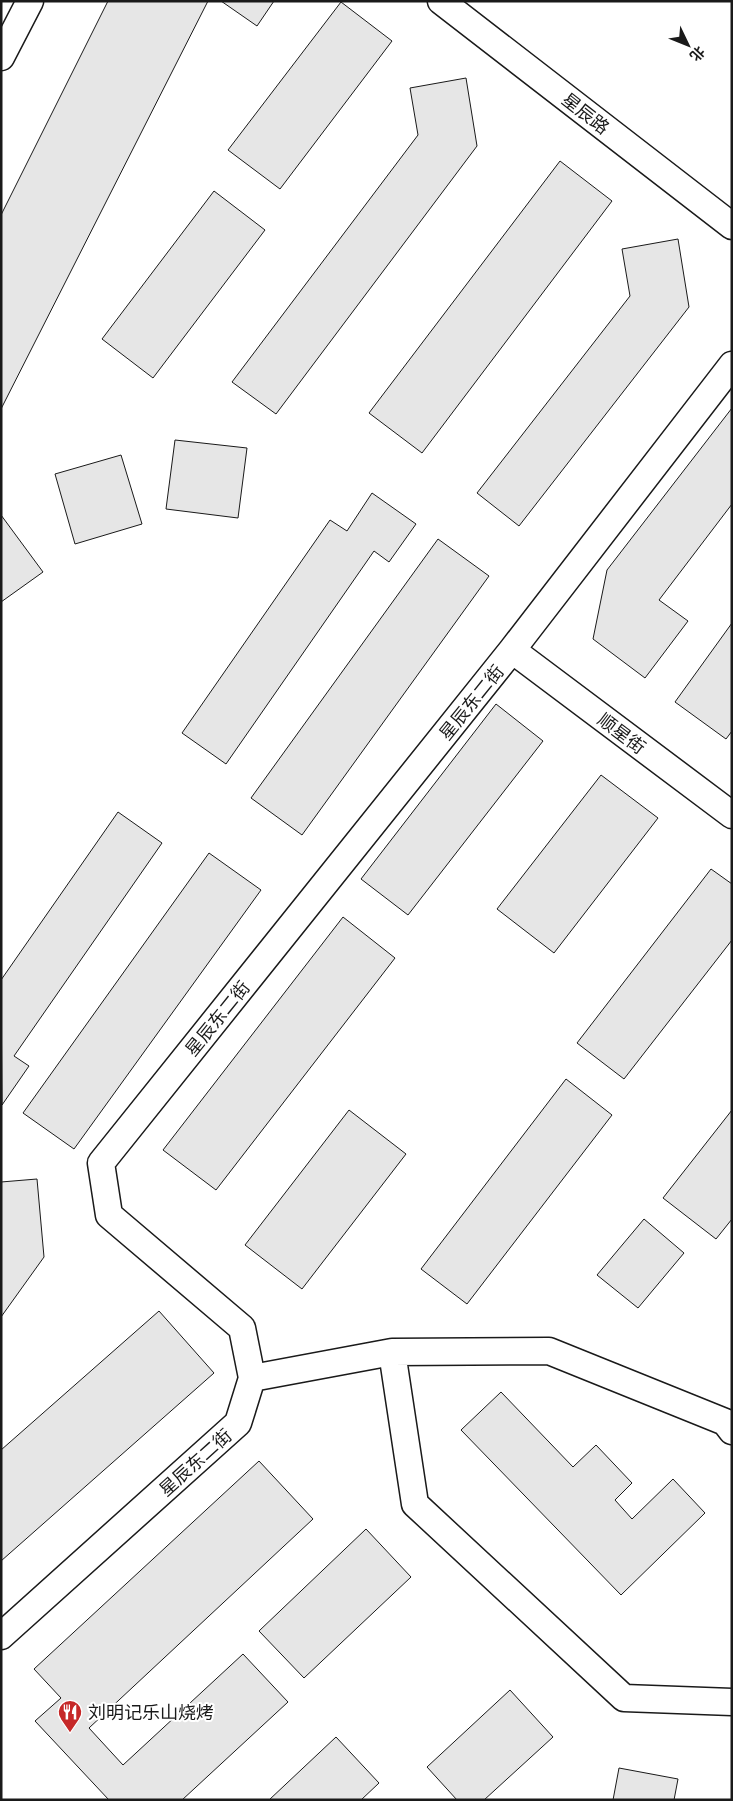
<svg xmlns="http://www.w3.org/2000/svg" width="733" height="1801" font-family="'Exo 2','Noto Sans SC',sans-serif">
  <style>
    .building { fill: #e6e6e6; stroke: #1a1a1a }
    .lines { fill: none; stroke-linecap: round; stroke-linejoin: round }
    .minor-casing { stroke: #1a1a1a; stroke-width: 29 }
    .minor { stroke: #fff; stroke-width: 26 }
    .labels { text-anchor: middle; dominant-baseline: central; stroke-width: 4; stroke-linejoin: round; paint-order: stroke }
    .street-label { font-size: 18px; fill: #1a1a1a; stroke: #fff }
    .poi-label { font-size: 18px; fill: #1a1a1a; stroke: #fff; text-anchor: start }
  </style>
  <rect width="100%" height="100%" fill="#fff"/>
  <!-- building -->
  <path class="building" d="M108,1H208L1,409V215Z
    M221,1H274L257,26Z
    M341,2L392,41L280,189L228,150Z
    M466,78L477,146L276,414L232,382L418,135L410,88Z
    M560,161L612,201L422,453L369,413Z
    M214,191L265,230L153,378L102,339Z
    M678,239L689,307L519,526L477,493L630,296L622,249Z
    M732,408V504L659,600L688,621L645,678L593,639L607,570Z
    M175,440L247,448L238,518L166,509Z
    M121,455L142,524L75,544L55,474Z
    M372,493L416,524L389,562L374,551L226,764L182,733L330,520L347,531Z
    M1,515L43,572L1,602Z
    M438,539L489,576L302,835L251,798Z
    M732,623V731L726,739L675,702Z
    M496,704L543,741L408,915L361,879Z
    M601,775L658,818L554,953L497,909Z
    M118,812L162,843L14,1056L29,1066L2,1105L1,980Z
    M209,853L261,890L74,1149L23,1113Z
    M711,869L732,884V940L624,1079L577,1043Z
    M343,917L395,958L216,1190L163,1150Z
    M566,1079L612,1115L467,1304L421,1269Z
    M349,1110L406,1154L302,1289L245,1245Z
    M732,1110V1219L716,1239L663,1198Z
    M37,1179L44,1257L1,1317V1182Z
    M644,1219L684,1253L638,1308L597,1275Z
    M159,1311L214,1373L1,1561V1450Z
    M501,1392L573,1467L596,1445L632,1483L615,1500L632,1519L673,1479L705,1513L621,1595L461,1430Z
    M259,1461L313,1519L89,1728L123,1765L243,1654L288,1702L182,1800H109L35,1721L61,1698L34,1669Z
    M366,1529L411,1577L304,1678L259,1631Z
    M510,1690L553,1737L484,1800H457L427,1767Z
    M336,1737L379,1783L361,1800H269Z
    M619,1768L678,1779L674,1800H613Z"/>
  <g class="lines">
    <!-- minor casing -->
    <g class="minor-casing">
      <path id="minor" d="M441,1L732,226
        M1,57L30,1
        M512,650L732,815
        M392,1352L415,1504L624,1698L732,1702
        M252,1378L392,1352L549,1351L725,1422L732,1431
        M1,1636L238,1423L252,1378L242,1328L109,1215L101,1163L512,650L732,365"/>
    </g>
    <!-- minor -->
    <use href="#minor" class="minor"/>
  </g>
  <!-- icons -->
  <defs>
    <g id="restaurant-pin" transform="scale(1.25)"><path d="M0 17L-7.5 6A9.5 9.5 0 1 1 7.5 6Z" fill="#c62828" stroke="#fff"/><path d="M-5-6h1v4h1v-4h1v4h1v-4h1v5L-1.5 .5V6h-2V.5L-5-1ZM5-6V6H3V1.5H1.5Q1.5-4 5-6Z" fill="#fff"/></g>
  </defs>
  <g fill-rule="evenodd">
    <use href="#restaurant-pin" x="70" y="1712"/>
  </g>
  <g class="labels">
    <!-- street labels -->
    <g class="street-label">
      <text transform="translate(586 113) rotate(38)">星辰路</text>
      <text transform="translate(471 702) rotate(-51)">星辰东二街</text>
      <text transform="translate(622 733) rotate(37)">顺星街</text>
      <text transform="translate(217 1018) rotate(-51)">星辰东二街</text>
      <text transform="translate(195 1462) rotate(-42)">星辰东二街</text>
    </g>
    <!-- poi labels -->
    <g class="poi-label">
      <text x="88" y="1712">刘明记乐山烧烤</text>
    </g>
  </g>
  <!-- border -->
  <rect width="733" height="1801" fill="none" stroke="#1a1a1a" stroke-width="5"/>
  <!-- north arrow -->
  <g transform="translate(688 45) rotate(133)" stroke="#ffffff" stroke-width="4" paint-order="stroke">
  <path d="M0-4L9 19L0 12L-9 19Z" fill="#1a1a1a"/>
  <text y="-8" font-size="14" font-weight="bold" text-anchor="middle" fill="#1a1a1a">北</text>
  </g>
</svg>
